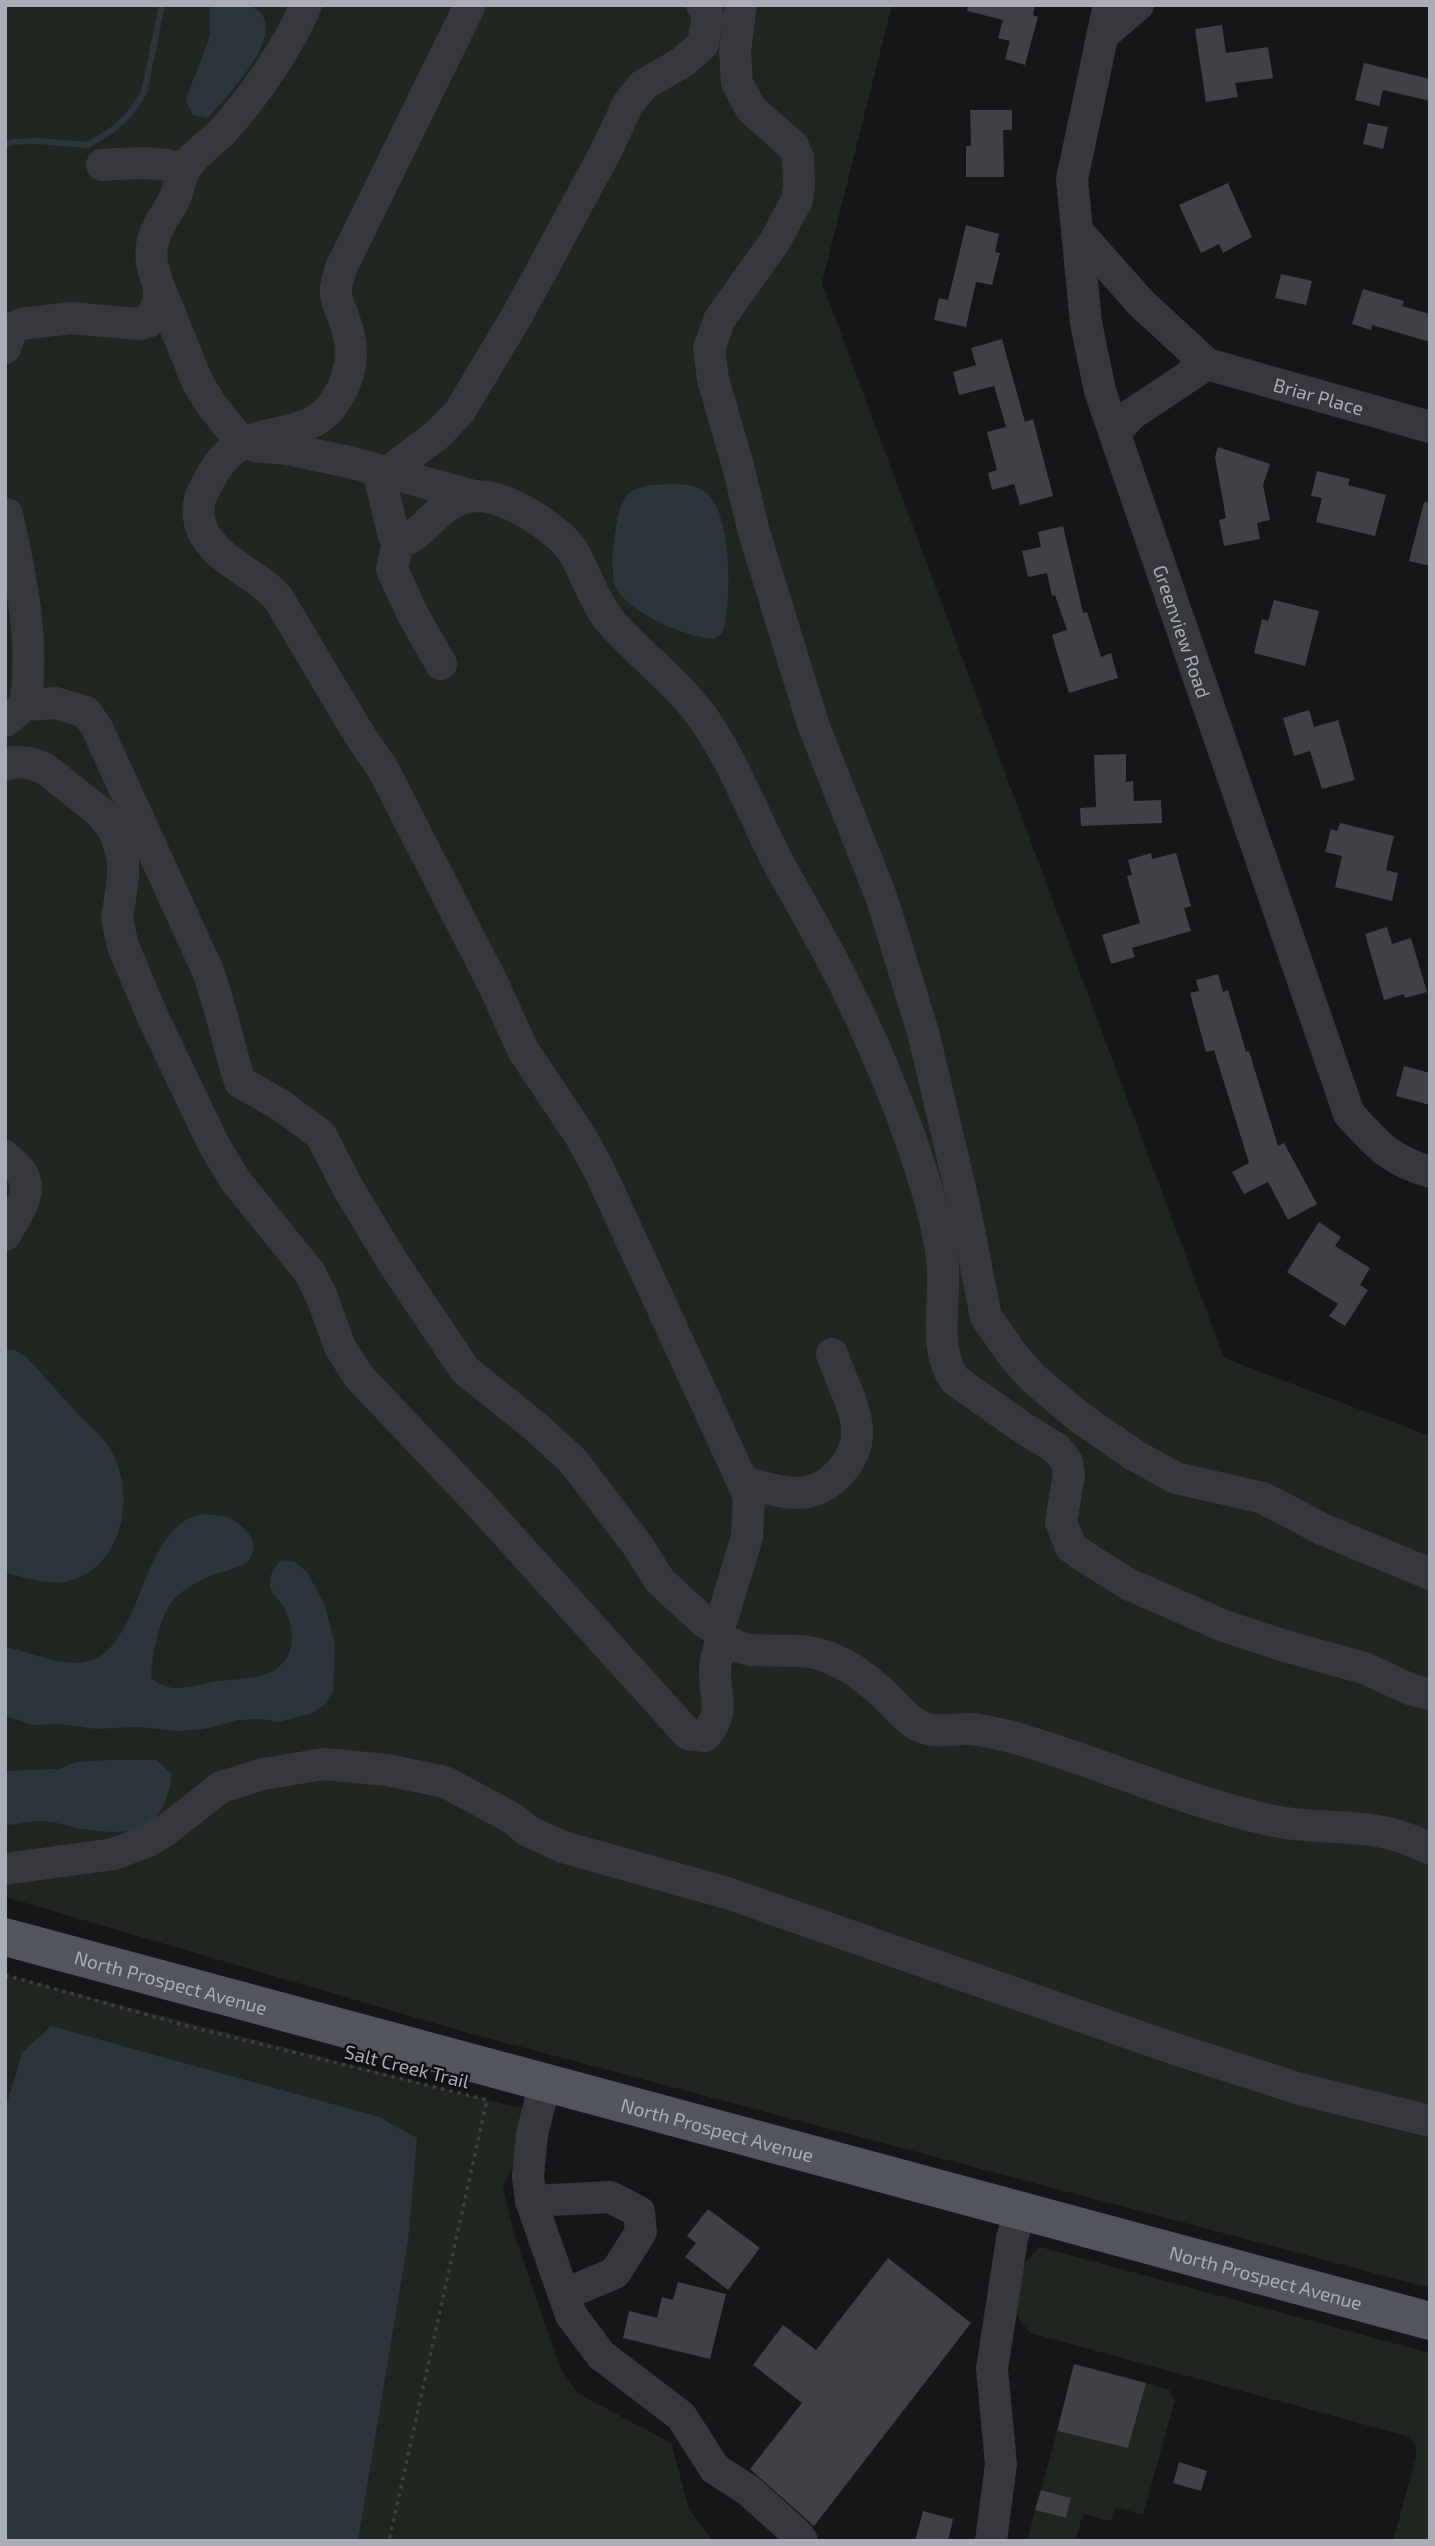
<svg xmlns="http://www.w3.org/2000/svg" width="1435" height="2546" font-family="'Exo 2',sans-serif">
  <style>
    .green { fill: #1e261f }
    .water { fill: #2c353c }
    .lines { fill: none; stroke-linecap: round; stroke-linejoin: round }
    .stream { stroke: #2c353c; stroke-width: 6 }
    .building { fill: #404145 }
    .path { stroke: #3d3f44; stroke-width: 3.5; stroke-dasharray: 3.5 5; stroke-linecap: butt }
    .minor { stroke: #37383d; stroke-width: 32 }
    .major { stroke: #53555c; stroke-width: 38 }
    .labels { text-anchor: middle; dominant-baseline: central; stroke-width: 5; stroke-linejoin: round; paint-order: stroke }
    .street-label { font-size: 19px; fill: #a8adb8; stroke: #111113 }
  </style>
  <rect width="100%" height="100%" fill="#161618"/>
  <!-- green -->
  <path class="green" d="M5,5H892L822,283L1224,1358L1430,1436V2288L468,2033L5,1897Z
    M5,1975L487,2100L538,2111L503,2187L515,2237L560,2367L577,2393L671,2443L689,2509L713,2541H5Z
    M1040,2247L1430,2353V2541H1393L1416,2457V2447L1410,2437L1031,2333L1020,2321L1014,2304L1025,2262Z
    M1146,2383L1169,2390L1175,2400L1143,2515L1115,2507L1111,2521L1083,2514L1075,2541H1027L1035,2510L1066,2518L1071,2498L1041,2490L1057,2431L1128,2448Z"/>
  <!-- water -->
  <path class="water" d="M211,5C223,5 239,2 250,6C298,24 225,98 208,118L193,115L186,101C192,79 203,59 209,38C212,27 207,16 211,5Z
    M652,485C669,485 691,481 705,492C733,512 732,603 722,633L714,639C688,638 629,613 616,588C608,573 615,507 627,495C634,488 643,487 652,485Z
    M5,1350H15L26,1357C42,1374 58,1391 73,1409C86,1423 103,1435 112,1452C136,1497 123,1566 69,1581C49,1586 25,1577 5,1573Z
    M204,1514C211,1515 219,1515 226,1517C243,1523 264,1543 248,1561C240,1568 223,1571 213,1575C201,1580 186,1587 176,1597C159,1614 152,1655 151,1678C168,1693 187,1688 207,1683C228,1678 251,1681 271,1672C297,1659 296,1628 283,1606C280,1601 273,1595 271,1589C267,1577 274,1568 281,1560L295,1562L307,1572L325,1605L335,1644L333,1692L325,1704L313,1713L279,1722L259,1719L239,1720L204,1729L178,1731L136,1727L96,1729L60,1724L33,1725L5,1716V1647C29,1651 61,1667 85,1662C145,1651 138,1523 204,1514Z
    M106,1760H156L172,1774C163,1832 137,1837 83,1829C69,1827 55,1821 40,1821C30,1821 19,1824 8,1825L5,1828V1771L58,1769L76,1762Z
    M51,2026L379,2117L417,2138L408,2241L358,2541H5V2110L22,2053Z"/>
  <g class="lines">
    <!-- stream -->
    <path class="stream" d="M5,146L12,142L37,141L88,145L112,130L128,116L144,93L162,5"/>
  </g>
  <!-- building -->
  <path class="building" d="M968,5H1035L1033,15L1038,17L1025,65L1005,59L1010,41L998,38L1003,20L967,11Z
    M1222,25L1226,53L1268,47L1273,78L1235,83L1238,97L1206,102L1195,29Z
    M1364,63L1430,79V101L1383,90L1379,106L1355,100Z
    M970,110H1012V130H1003L1004,177H966V146H971Z
    M1368,123L1388,127L1383,149L1363,144Z
    M1228,183L1252,237L1223,253L1219,244L1201,253L1179,205Z
    M966,225L999,234L995,252L1000,253L992,285L976,282L966,327L934,320L939,298L948,300Z
    M1281,274L1312,281L1306,305L1275,298Z
    M1363,289L1404,301L1402,306L1430,314V342L1372,325L1371,330L1352,324Z
    M1002,339L1025,422L1033,419L1053,496L1020,505L1014,484L992,490L988,473L997,470L987,432L1006,427L994,386L959,395L953,372L976,365L971,348Z
    M1218,447L1270,464L1263,485L1270,520L1257,523L1260,539L1224,546L1219,520L1226,518L1215,457Z
    M1317,471L1350,479L1348,485L1386,495L1375,536L1316,522L1322,498L1311,496Z
    M1424,502H1430V566L1409,561Z
    M1063,526L1083,613L1087,612L1101,657L1111,653L1118,678L1069,693L1052,635L1067,630L1055,595L1052,596L1047,573L1028,577L1022,551L1041,547L1038,532Z
    M1274,600L1319,611L1305,666L1254,653L1262,619L1268,621Z
    M1309,710L1314,727L1338,720L1355,780L1322,789L1310,751L1294,756L1283,718Z
    M1126,754V782L1133,781L1134,801L1161,800L1162,823L1081,826L1080,808L1096,807L1094,755Z
    M1340,823L1394,836L1386,870L1398,873L1392,901L1335,887L1342,856L1325,852L1331,829L1337,831Z
    M1151,853L1152,859L1176,853L1191,906L1184,908L1191,931L1132,948L1135,957L1111,964L1102,935L1140,923L1127,876L1132,875L1128,860Z
    M1387,927L1392,944L1411,938L1427,992L1405,998L1404,994L1384,1000L1365,934Z
    M1218,974L1223,992L1228,990L1246,1052L1249,1051L1278,1146L1284,1143L1317,1204L1288,1220L1268,1182L1244,1194L1232,1172L1249,1163L1214,1050L1206,1052L1190,993L1199,991L1196,980Z
    M1404,1066L1430,1073V1105L1396,1096Z
    M1319,1222L1341,1237L1335,1246L1370,1268L1360,1285L1368,1290L1345,1326L1329,1316L1338,1304L1287,1272Z
    M708,2209L760,2248L728,2290L685,2257L696,2243L687,2236Z
    M888,2258L971,2323L814,2526L750,2469L802,2403L753,2365L783,2325L816,2350Z
    M678,2282L726,2294L710,2359L623,2338L629,2311L657,2318L662,2297L673,2300Z
    M1074,2364L1146,2383L1128,2448L1057,2431Z
    M1179,2462L1207,2471L1201,2491L1173,2483Z
    M1041,2490L1071,2498L1066,2518L1035,2510Z
    M923,2511L953,2519L948,2541H915Z"/>
  <g class="lines">
    <!-- path -->
    <path class="path" d="M5,1975L191,2027L487,2100L389,2541"/>
    <!-- minor -->
    <g class="minor">
      <path d="M702,5L708,16L703,44L683,62L643,85L628,104L606,151L518,314L460,411L438,434L383,476L381,483L394,536L398,542C427,538 440,490 486,497C512,500 564,532 575,555C587,577 594,601 610,621C638,653 672,678 698,711C731,754 755,819 781,868C802,906 825,944 844,983C877,1050 906,1119 927,1190C935,1216 941,1242 943,1269C945,1305 933,1349 955,1380L1020,1426L1057,1449L1067,1462L1069,1474L1061,1522L1071,1547L1082,1555L1128,1584L1224,1626L1285,1646L1364,1668L1412,1690L1430,1694"/>
      <path d="M741,5L735,52L737,83L751,109L793,146L798,157L799,185L797,200L775,241L719,320L709,349L713,379L738,466L754,532L813,724L882,899L923,1032L964,1205L986,1317L1015,1358L1033,1378L1079,1417L1134,1455L1176,1478L1263,1498L1324,1530L1430,1574"/>
      <path id="s1" d="M1109,5L1072,179L1086,323L1100,391L1349,1114C1378,1145 1389,1160 1430,1172"/>
      <path d="M1102,36L1138,5"/>
      <path d="M102,165C130,163 158,161 185,169"/>
      <path id="s2" d="M1078,232L1141,303L1207,364L1430,427"/>
      <path d="M160,289L197,381L210,403L238,438L255,446L287,449L349,462L474,496"/>
      <path d="M5,348L12,329L21,324L71,318L138,324L148,322C173,287 147,278 152,246C154,228 168,213 175,198C179,188 181,177 186,168C195,152 212,143 224,130C257,92 286,51 306,5"/>
      <path d="M1115,432L1132,414L1207,364"/>
      <path d="M7,514C21,577 35,641 25,705"/>
      <path d="M398,542L392,569L413,615L441,664"/>
      <path d="M5,721L25,705L56,703L86,712L96,726L207,969C221,1006 228,1044 240,1082L282,1106L321,1135L348,1188L392,1261L465,1370L536,1427L573,1461L638,1546L660,1581L707,1624L714,1623L722,1619L747,1537L749,1496L599,1170L581,1137L523,1050L494,986L383,769L362,739L278,598C258,575 228,566 209,541C198,528 195,507 203,491C210,478 218,462 230,452C263,425 311,441 336,400C353,374 355,347 344,319C341,310 336,302 336,293C335,285 339,276 341,268L470,5"/>
      <path d="M5,765L14,762L29,763L44,768L101,813L115,832L123,858V878L117,919L123,946L151,1013L214,1145L235,1180L310,1273L321,1295L340,1347L359,1377L478,1502L688,1734L705,1736C726,1711 715,1699 715,1673C715,1661 718,1651 721,1640C732,1643 740,1649 751,1650C778,1652 805,1647 830,1658C848,1665 865,1677 879,1690C895,1703 907,1724 928,1729C942,1733 956,1728 970,1729C983,1730 999,1734 1012,1737C1099,1762 1181,1800 1269,1820C1328,1833 1372,1818 1430,1849"/>
      <path d="M5,1156C10,1162 17,1166 21,1172C35,1192 15,1217 5,1235"/>
      <path d="M743,1482C782,1492 812,1505 842,1470C851,1460 858,1445 857,1431C856,1405 840,1379 832,1354"/>
      <path d="M5,1869L114,1854L148,1841L166,1830L221,1787L263,1774L324,1764L387,1770L445,1782L512,1818L528,1831L563,1847L727,1893L1172,2048L1300,2089L1430,2121"/>
      <path d="M545,2083L532,2134L528,2176L531,2201L571,2315L601,2355L681,2416L715,2469L748,2490L798,2535L802,2541"/>
      <path d="M531,2201L610,2197L639,2212L641,2232L615,2273L565,2294"/>
      <path d="M991,2541L1001,2464L992,2369L1012,2239L1020,2211"/>
    </g>
    <!-- major -->
    <path class="major" id="s3" d="M5,1937L1430,2321"/>
  </g>
  <g class="labels">
    <!-- street labels -->
    <g class="street-label">
      <text stroke="none"><textPath href="#s2" startOffset="301">Briar Place</textPath></text>
      <text stroke="none"><textPath href="#s1" startOffset="646">Greenview Road</textPath></text>
      <text stroke="none"><textPath href="#s3" startOffset="172">North Prospect Avenue</textPath></text>
      <text transform="translate(407 2066) rotate(14)">Salt Creek Trail</text>
      <text stroke="none"><textPath href="#s3" startOffset="738">North Prospect Avenue</textPath></text>
      <text stroke="none"><textPath href="#s3" startOffset="1306">North Prospect Avenue</textPath></text>
    </g>
  </g>
  <!-- border -->
  <rect width="1435" height="2546" fill="none" stroke="#a8adb8" stroke-width="14"/>
</svg>
